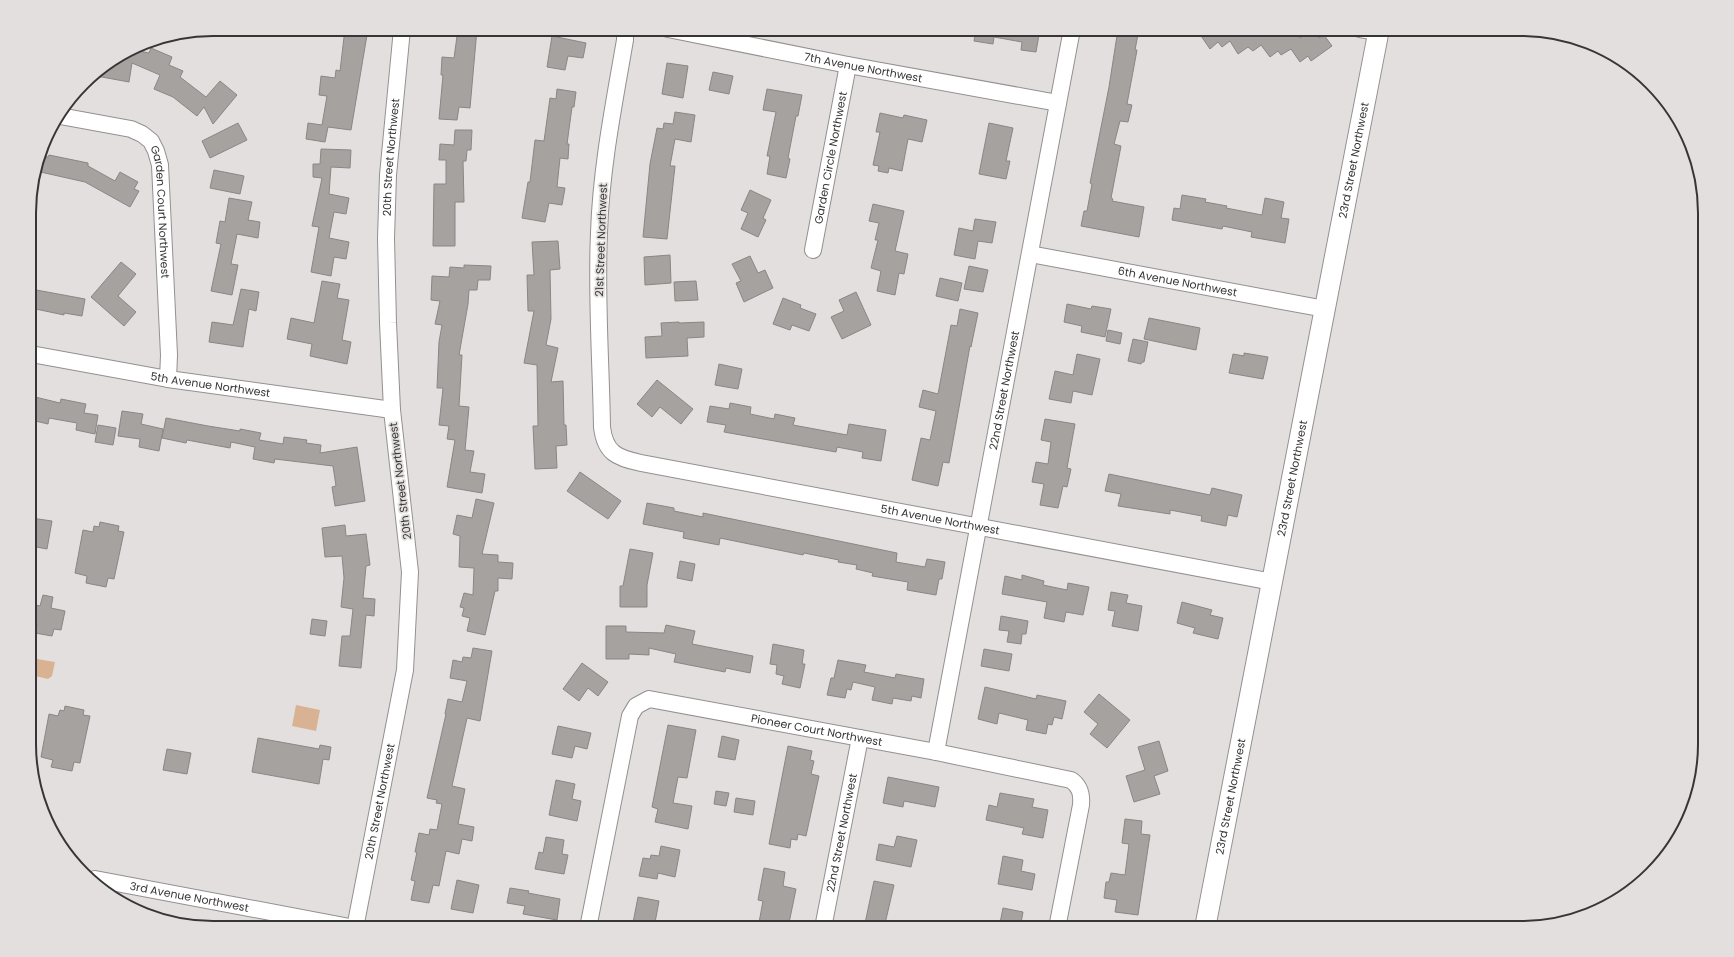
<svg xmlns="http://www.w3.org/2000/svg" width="1734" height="957" font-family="Poppins,sans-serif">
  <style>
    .green { fill: #d9b293 }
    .building { fill: #a6a2a0; stroke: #8a8685 }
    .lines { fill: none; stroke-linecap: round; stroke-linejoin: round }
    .minor-casing { stroke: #959090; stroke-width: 18 }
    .tertiary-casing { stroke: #959090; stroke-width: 22 }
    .minor { stroke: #fff; stroke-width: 16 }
    .tertiary { stroke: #fff; stroke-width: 20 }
    .labels { text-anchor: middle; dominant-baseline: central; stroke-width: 3.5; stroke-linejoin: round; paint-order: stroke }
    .street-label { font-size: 11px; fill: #373535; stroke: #e4dfdf }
    .rim { fill: none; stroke: #373535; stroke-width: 2 }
  </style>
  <rect width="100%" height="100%" fill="#e4dfdf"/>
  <!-- green -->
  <path class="green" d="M37,659L55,662L52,676L48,679L31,675V663Z
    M296,705L320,710L316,731L292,726Z"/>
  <!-- building -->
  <path class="building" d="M345,29H368L351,130L328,127L325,142L306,139L308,123L322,125L327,96L319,95L321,76L335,78L336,70L340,71Z
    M458,29H477L470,108L459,107L457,120L439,119L443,75H441L442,57L454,58Z
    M976,29H1040L1036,52L1021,50L1022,42L994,37L993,44L974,41Z
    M1118,29H1139L1135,50H1137L1127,104L1132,105L1128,122L1120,121L1114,144L1121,146L1111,198L1113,199L1112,201L1144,207L1139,237L1081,226L1084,211H1087L1092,184L1090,183L1109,87Z
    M1205,29H1268L1271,34L1279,29H1294L1300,38L1313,30L1319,38L1324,35L1332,46L1311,61L1308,56L1300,62L1291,49L1281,55L1278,51L1270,57L1261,45L1253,51L1248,47L1238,54L1230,41L1222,47L1218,42L1210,49L1199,33Z
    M552,36L586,43L583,58L568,56L565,70L547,67Z
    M135,48V50L149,53L151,48L172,57L169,65L183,71L180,77L206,97L220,81L237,95L213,124L204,107L197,116L173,97L154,89L160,75L132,63L129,82L91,75Z
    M667,63L688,66L683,98L662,94Z
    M713,72L733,76L729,94L709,90Z
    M557,89L576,92L574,107H572L567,144H569L568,159L560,158L557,187L565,188L562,205L549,203L545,222L522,218L528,182H530L535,140L544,141L550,98L556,99Z
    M767,89L802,95L798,116H796L788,158L790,159L786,178L767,174L770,156H767L776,112L763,110Z
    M675,112L695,115L691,142L675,139L670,166H675L667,239L643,237L650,164L657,128L663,129L664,123L673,124Z
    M880,113L903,118L904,115L927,120L922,142L908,139L902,171L889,168L888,173L878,171L879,166L873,165L880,132H876Z
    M238,123L247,140L210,158L202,141Z
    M989,123L1013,128L1006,161H1010L1006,179L979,174Z
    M455,130H472L471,150H467L466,161H463L464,202H455V246H433L434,184H446V160H439L440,144L454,145Z
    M321,149L351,150L350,168L331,167L329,194L349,198L346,214L334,212L329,238L349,242L346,259L334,257L331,276L311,272L319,227L312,226L322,178L313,177V164H320Z
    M49,155L88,163V166L115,181L120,172L138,182L134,189L139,191L130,207L85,182L36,171L41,156L48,157Z
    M214,170L244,176L240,194L210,188Z
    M750,190L771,200L763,218L766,220L758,237L741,229L748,213L741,210Z
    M1182,195L1206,199L1205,202L1227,206L1226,208L1262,215L1265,198L1284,202L1281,218L1289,219L1285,243L1251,237L1252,232L1223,226L1222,229L1172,220L1174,208L1180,209Z
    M229,198L252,202L248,220L260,222L258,238L237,234L231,264L238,265L232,295L211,291L221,244L216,243L220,221L225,222Z
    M873,204L904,211L895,251L908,254L904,274L899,273L895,295L877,291L881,271L871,268L878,240H875L879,223L869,221Z
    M975,219L996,222L992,243L978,241L975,259L954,255L959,228L973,231Z
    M558,241L560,269L550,270L551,319L546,345L558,348L551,382L563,381L564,425H566L567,445L556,446L557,468L535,469L533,426H538L537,365L524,363L534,311H528L527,275H534L532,242Z
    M670,255L671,283L645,285L644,257Z
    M750,256L758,273L765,270L773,288L744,302L736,283L741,281L732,264Z
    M121,262L136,274L118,296L136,312L124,326L91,297Z
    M464,265L491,266L490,280H478L477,290H469L468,304L459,355H462L459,406L469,407L465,450L474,451L470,472L485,474L482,493L447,487L455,440L447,439L449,426L439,425L443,388H437L439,342L442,325L435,324L440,301L431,300L432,276L449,277L450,267L464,268Z
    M969,266L988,270L983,292L964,289Z
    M940,278L962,283L958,301L936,296Z
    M322,281L340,284L337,298L349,300L342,340L351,342L347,364L310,356L312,344L287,339L291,318L314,323Z
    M696,281L698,300L675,301L674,282Z
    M31,289L85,299L82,316L64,313V315L31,308Z
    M241,289L259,292L256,311L249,309L243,347L209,342L212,322L233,325Z
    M856,292L871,325L842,339L831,317L844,311L839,300Z
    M783,298L801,305L800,308L816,314L809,331L792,325L790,330L773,324Z
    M1067,304L1091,309L1092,306L1111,309L1105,337L1081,332L1082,326L1064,322Z
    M960,309L978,313L971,347L970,346L949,463L943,462L938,486L912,480L921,438L930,440L936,411L919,407L923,390L938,394L951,325L957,326Z
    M1149,318L1200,328L1196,350L1144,339Z
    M679,322V323L704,322V337L687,338L688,356L646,358L645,337L662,336L661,323Z
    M1108,330L1122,333L1120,344L1106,341Z
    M1133,339L1148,342L1144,362H1142L1141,364L1128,361Z
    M1244,353L1268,357L1263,379L1229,373L1233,354L1244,356Z
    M1077,354L1100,359L1092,395L1073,391L1071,403L1049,399L1055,371L1073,375Z
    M719,364L742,369L738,389L715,385Z
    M657,380L693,409L681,424L660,407L652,417L637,404Z
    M31,396L60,403L61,399L86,404L84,413L98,415L95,434L76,430L77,423L49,418L48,424L31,420Z
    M730,403L751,407L750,414L774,419L775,414L795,418L793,425L847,435L849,424L886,430L881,461L862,458L863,452L837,447L836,452L724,432L726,425L707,422L710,406L729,409Z
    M122,411L143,414L141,424L163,429L159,451L139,447L140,439L118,436Z
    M166,418L208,426L240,431V429L261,433L259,440L283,444L284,437L307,440L306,443L321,445L320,453L357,447L365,501L335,506L332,487L336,486L333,466L275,459L274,463L253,459L255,447L231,442L230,448L187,440L186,443L162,438Z
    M1045,419L1075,424L1067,468L1071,469L1067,487L1063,486L1058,508L1040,505L1044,484L1032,482L1036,462L1048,464L1051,442L1041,440Z
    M98,425L116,428L113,445L95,442Z
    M580,472L621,501L608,519L567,491Z
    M1109,474L1210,495L1212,488L1242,495L1237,517L1228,515L1226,526L1201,521L1202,516L1170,510V514L1118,506L1121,494L1105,491Z
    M476,499L494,503L482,554L498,555V562L513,563L512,579L498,578V591H495L485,635L467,631L470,618L462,616L464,608L460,607L464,593L473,595L474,568L459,567L460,536L453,534L457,515L472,518Z
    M647,503L674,508V511L703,517V513L897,553L896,562L925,567L927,559L945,562L942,579H939L936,595L907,590L908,582L872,576L873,573L856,569L857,565L838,562L839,560L804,553L803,555L720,538L719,545L683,538L684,532L643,524Z
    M31,518L52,521L47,549L31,546Z
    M100,522L119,526L118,531L124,532L114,579L108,578L106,587L86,583L87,576L75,573L83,530L93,532L94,526L99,527Z
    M345,525L346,536L366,534L370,565L366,566L363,598L375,599L374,616L366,615L361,668L339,666L342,636H350L353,609L341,607L344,578L342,556L325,557L322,528Z
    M630,549L653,553L647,585V607H620V586H623Z
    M680,561L695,564L692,581L677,578Z
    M1022,575L1044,581L1043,585L1067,590L1068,583L1089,587L1083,615L1066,612L1064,622L1044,618L1047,602L1002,594L1005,576L1022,580Z
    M1111,592L1128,595L1126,603L1142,606L1138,631L1112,626L1115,611L1108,610Z
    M43,595L53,597L51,608L65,611L61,630L54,629L52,636L35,633L37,624L31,623V604L40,606Z
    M1182,602L1212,610L1210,615L1223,618L1218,639L1193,633L1195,628L1177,623Z
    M1001,616L1028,621L1026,634H1022L1021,644L1007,642L1009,631L999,630Z
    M312,619L327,621L325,636L310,634Z
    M666,625L695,631L692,644L753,656L750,673L726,668L725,672L674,662L676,654L649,648V655L629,654V659H606V626H626V632L664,633Z
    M773,644L804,650L802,664H805L800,688L782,684L784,676L776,674L777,665L770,664Z
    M473,648L492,651L480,721L467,718L452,786L465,789L458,824L474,827L472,841L462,839L459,854L446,851L439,886L433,885L429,903L411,900L415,881L411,880L417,852H415L419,833L429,835L430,829L437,830L442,804L436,803L437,800L427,798L446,714H445L448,699L462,702L467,681L450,678L453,660L462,662L463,657L471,658Z
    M984,649L1012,654L1009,671L981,666Z
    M838,660L866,665L864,672L895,678L896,674L924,679L921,698L912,696L911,701L893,698L892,704L872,700L875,687L853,682L851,690L847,689L845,698L827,695L831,678H834Z
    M582,663L608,682L598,696L588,688L579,701L563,689Z
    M985,687L1036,699L1037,695L1066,701L1062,719L1054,717L1052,725L1048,724L1046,734L1026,730L1028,720L999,713L997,724L978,719Z
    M1099,694L1130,720L1107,748L1090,734L1098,724L1084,712Z
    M65,706L84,710L83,715L90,716L80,763L74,762L72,771L51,767L53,760L41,757L49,714L58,716L60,710L64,711Z
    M668,725L696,730L687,778L678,777L673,803L692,806L688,829L655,822L658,809L652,807Z
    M558,726L591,733L587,749L575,746L572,758L552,754Z
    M722,736L739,740L735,760L718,757Z
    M258,738L319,749L320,745L331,747L329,760L323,759L319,784L252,772Z
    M1159,741L1168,771L1154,776L1160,794L1134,802L1126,776L1145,770L1138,747Z
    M788,746L812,751L810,760L814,761L811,774L819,776L806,836L798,834L797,840L791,839L790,848L769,844Z
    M167,749L191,753L187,774L163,770Z
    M888,777L939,787L935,807L904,801L903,807L883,803Z
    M556,780L575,784L572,799L581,801L577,821L549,815Z
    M716,791L729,793L726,806L714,804Z
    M1000,793L1034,799L1032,807L1048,810L1043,838L1022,834L1024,828L986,820L989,805L997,807Z
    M736,798L755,801L753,815L734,812Z
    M1125,819L1142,821L1141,834L1150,835L1138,915L1115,912L1117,900L1104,898L1106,882H1109L1111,873L1125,875L1129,844L1122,843Z
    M897,836L917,840L911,867L876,860L879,844L894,847Z
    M546,837L564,840L562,854L568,855L564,874L535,869L539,852L543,853Z
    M661,846L680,850L675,877L658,873L657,879L639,876L643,858L650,859L651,855L659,856Z
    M1003,856L1023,860L1021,871L1035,874L1032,890L998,884Z
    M764,868L785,872L783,886L796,889L788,928H758L763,901L758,900Z
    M457,880L479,885L473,913L451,909Z
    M874,881L894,885L884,928H864Z
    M510,888L529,891L528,893L560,899L557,920L523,914L525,906L507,903Z
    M638,897L659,901L654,928H632Z
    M1003,908L1023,912L1020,928H999Z"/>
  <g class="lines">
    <!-- minor casing -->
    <g class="minor-casing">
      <g id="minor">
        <path id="s1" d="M625,29V40C614,104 601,168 599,233C596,297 601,363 602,427C605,453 617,458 641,463L1272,582"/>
        <path id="s2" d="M668,29L848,65L1058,103"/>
        <path d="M1360,29L1378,32"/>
        <path id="s3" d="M60,116L131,129L142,134L151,141L156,151L160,165L169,355L168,379"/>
        <path id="s4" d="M813,250L848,65"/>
        <path id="s5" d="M1030,254L1325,309"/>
        <path id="s6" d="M31,354L168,379L392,410"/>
        <path id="s7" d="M936,752L1072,29"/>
        <path id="s8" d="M95,879L355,928"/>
        <path id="s9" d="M355,928L405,670L410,572L392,410L388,323L386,238L388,175L402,29"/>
        <path id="s10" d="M588,928L630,716L636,706L649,699L936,752L1071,780C1080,786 1082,794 1081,805L1057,928"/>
        <path id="s11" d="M823,928L860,738"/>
      </g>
    </g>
    <!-- tertiary casing -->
    <g class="tertiary-casing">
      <g id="tertiary">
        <path id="s12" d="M1205,928L1379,29"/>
      </g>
    </g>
    <!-- minor -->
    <use href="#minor" class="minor"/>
    <!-- tertiary -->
    <use href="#tertiary" class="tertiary"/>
  </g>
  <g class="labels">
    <!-- street labels -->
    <g class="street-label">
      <text stroke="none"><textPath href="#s2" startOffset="199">7th Avenue Northwest</textPath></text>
      <text stroke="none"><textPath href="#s9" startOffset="777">20th Street Northwest</textPath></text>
      <text stroke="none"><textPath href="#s4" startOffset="94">Garden Circle Northwest</textPath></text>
      <text stroke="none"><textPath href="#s12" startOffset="782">23rd Street Northwest</textPath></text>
      <text stroke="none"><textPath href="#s3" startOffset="168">Garden Court Northwest</textPath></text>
      <text transform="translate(601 240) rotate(-88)">21st Street Northwest</text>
      <text stroke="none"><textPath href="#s5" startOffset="150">6th Avenue Northwest</textPath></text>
      <text stroke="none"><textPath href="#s6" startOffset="182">5th Avenue Northwest</textPath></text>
      <text stroke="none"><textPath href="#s7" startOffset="368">22nd Street Northwest</textPath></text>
      <text stroke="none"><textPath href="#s12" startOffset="458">23rd Street Northwest</textPath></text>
      <text transform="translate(400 481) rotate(-97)">20th Street Northwest</text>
      <text stroke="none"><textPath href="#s1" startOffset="763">5th Avenue Northwest</textPath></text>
      <text stroke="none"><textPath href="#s10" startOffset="413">Pioneer Court Northwest</textPath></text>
      <text stroke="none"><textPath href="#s12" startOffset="134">23rd Street Northwest</textPath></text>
      <text stroke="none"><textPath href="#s9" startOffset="129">20th Street Northwest</textPath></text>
      <text stroke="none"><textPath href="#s11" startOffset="97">22nd Street Northwest</textPath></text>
      <text stroke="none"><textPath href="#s8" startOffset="96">3rd Avenue Northwest</textPath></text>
    </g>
  </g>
  <!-- crop -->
  <path d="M0 0H1734V957H0ZM213 36H1521A177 177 0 0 1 1698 213V744A177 177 0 0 1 1521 921H213A177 177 0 0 1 36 744V213A177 177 0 0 1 213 36Z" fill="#e4dfdf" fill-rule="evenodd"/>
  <path class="rim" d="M213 36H1521A177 177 0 0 1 1698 213V744A177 177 0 0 1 1521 921H213A177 177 0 0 1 36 744V213A177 177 0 0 1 213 36Z"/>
</svg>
